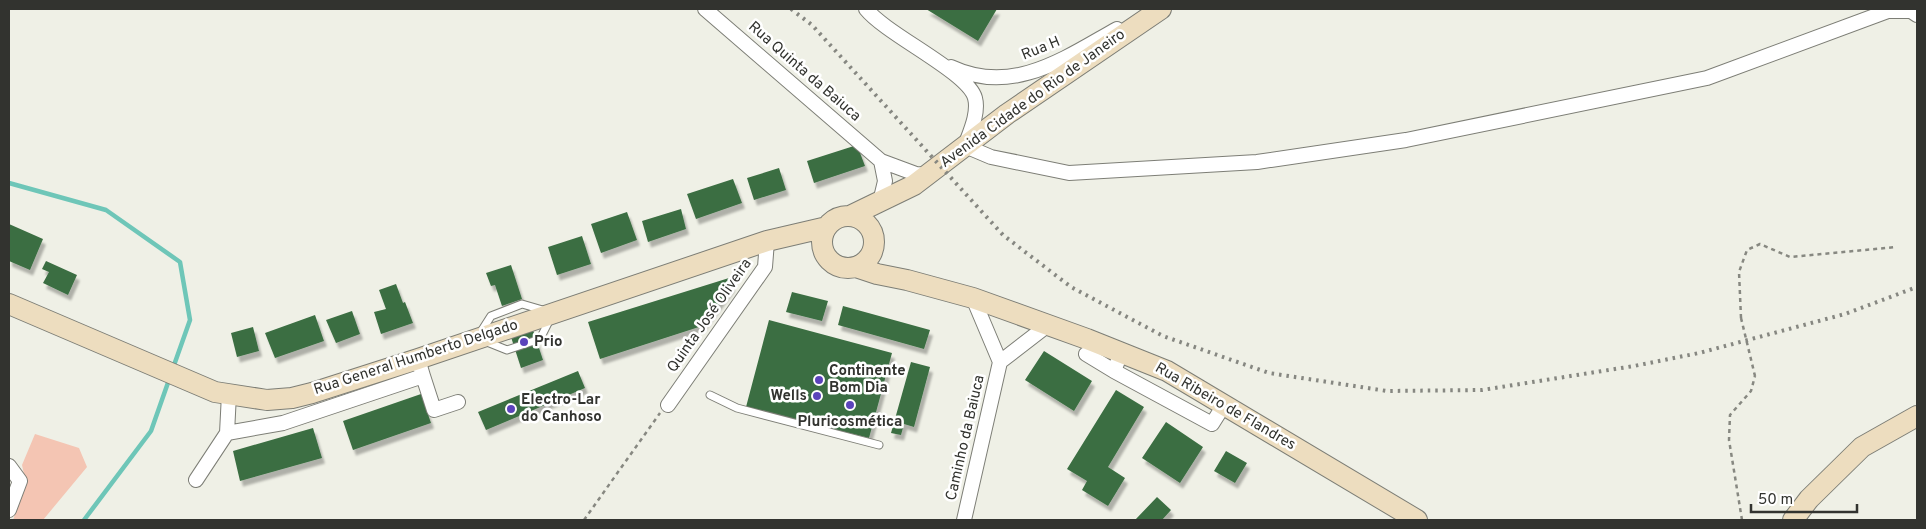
<svg xmlns="http://www.w3.org/2000/svg" width="1926" height="529" font-family="Overpass,sans-serif">
  <style>
    .green { fill: #f4c5b3 }
    .lines { fill: none; stroke-linecap: round; stroke-linejoin: round }
    .stream { stroke: #6ec6b8; stroke-width: 4.5 }
    .building { fill: #3b6e42; filter: url(#shadow) }
    .lane-casing { stroke: #7d7e76; stroke-width: 9 }
    .street-casing { stroke: #7d7e76; stroke-width: 16 }
    .secondary-casing { stroke: #7d7e76; stroke-width: 22 }
    .path { stroke: #878881; stroke-width: 2.5; stroke-dasharray: 4 4; stroke-linecap: butt }
    .lane { stroke: #fff; stroke-width: 7 }
    .street { stroke: #fff; stroke-width: 14 }
    .secondary { stroke: #edddbf; stroke-width: 20 }
    .rail { stroke: #868781; stroke-width: 4; stroke-dasharray: 2.5 5; stroke-linecap: butt }
    .path-bridge { stroke: #878881; stroke-width: 2.5; stroke-dasharray: 4 4; stroke-linecap: butt }
    .poi-dot { fill: #5b43bb; stroke: #fff; stroke-width: 2 }
    .labels { text-anchor: middle; dominant-baseline: central; stroke-width: 5; stroke-linejoin: round; paint-order: stroke }
    .street-label { font-size: 15px; fill: #32332f; stroke: #fff }
    .poi-label { font-size: 15px; font-weight: bold; fill: #32332f; stroke: #fff; text-anchor: start }
  </style>
  <defs>
    <filter id="shadow"><feDropShadow dx="3" dy="5.5" stdDeviation="1" flood-color="#0004"/></filter>
  </defs>
  <rect width="100%" height="100%" fill="#eff0e6"/>
  <!-- green -->
  <path class="green" d="M35,434L79,448L87,467L43,520H13L26,483L22,465Z"/>
  <g class="lines">
    <!-- stream -->
    <path class="stream" d="M9,183L106,210L180,262L190,320L173,368
      M84,520L151,431L170,377"/>
  </g>
  <!-- building -->
  <path class="building" d="M926,9H997L978,41Z
    M857,145L865,166L814,183L807,161Z
    M779,168L786,190L754,200L747,178Z
    M733,179L742,203L696,219L687,194Z
    M681,209L686,229L648,242L642,221Z
    M627,212L637,240L601,253L591,224Z
    M9,224L43,239L30,270L9,261Z
    M582,236L591,264L557,275L548,247Z
    M46,261L77,275L68,295L43,283L49,272L42,269Z
    M511,265L522,299L502,306L495,285L491,286L486,273Z
    M729,278L732,286L702,326L600,359L588,322Z
    M396,284L403,303L405,302L413,323L381,334L374,312L386,309L379,290Z
    M792,292L828,301L822,321L786,312Z
    M843,306L930,330L924,349L838,325Z
    M352,311L360,334L336,343L326,320Z
    M315,315L324,341L275,358L265,333Z
    M769,320L892,353L869,438L746,407Z
    M253,327L259,351L237,357L231,333Z
    M533,330L543,360L521,368L511,337Z
    M1044,351L1092,381L1074,411L1025,380Z
    M911,362L930,367L914,427L904,424L901,435L891,433Z
    M578,371L585,388L486,430L478,412Z
    M1116,390L1144,407L1108,467L1125,478L1108,506L1082,490L1087,481L1067,469Z
    M421,394L431,423L353,450L343,421Z
    M1166,422L1203,447L1180,483L1142,458Z
    M313,428L322,458L240,481L233,451Z
    M1226,451L1247,463L1235,483L1214,471Z
    M1157,497L1171,510L1162,520H1135Z"/>
  <g class="lines">
    <!-- lane casing -->
    <g class="lane-casing">
      <path id="lane" d="M522,304L553,313L540,339L507,350L477,338L491,316Z
        M710,395L737,408L879,445"/>
    </g>
    <!-- street casing -->
    <g class="street-casing">
      <path id="street" d="M705,9L881,161L916,174L927,175
        M866,9C887,35 968,72 975,98C979,113 970,132 965,146L991,157L1069,173L1257,162L1406,140L1707,78L1888,11H1911L1917,15
        M951,67C1013,96 1065,58 1117,29
        M880,202L885,181L881,161
        M1121,353L1114,371L1212,424L1224,405
        M1086,354L1114,371
        M1000,362L1048,325
        M423,376L434,410L458,402
        M668,405L765,267L767,241
        M227,433L229,394
        M9,466L20,481L9,510
        M196,480L227,433L283,423L423,376L418,359
        M964,520L1000,362L973,298"/>
    </g>
    <!-- secondary casing -->
    <g class="secondary-casing">
      <path id="secondary" d="M822 242a26 26 0 1 1 52 0a26 26 0 1 1-52 0Z
        M850,216L914,185L1007,114L1161,9
        M856,267L877,274L907,280L973,298L1087,339L1167,371L1417,520
        M9,304L215,392L267,400L292,398L312,393L418,359L767,241L827,227
        M1793,520L1809,499L1862,447L1917,416"/>
    </g>
    <!-- path -->
    <path class="path" d="M1741,318L1739,272L1747,250L1760,244L1790,257L1897,247
      M584,520L660,413
      M1742,520L1729,440L1730,415L1751,391L1755,376"/>
    <!-- lane -->
    <use href="#lane" class="lane"/>
    <!-- street -->
    <use href="#street" class="street"/>
    <!-- secondary -->
    <use href="#secondary" class="secondary"/>
    <!-- rail -->
    <path class="rail" d="M791,9L812,25L1003,235L1071,287L1163,336L1269,373L1387,391L1482,390L1634,366L1699,353L1845,314L1917,287"/>
    <!-- path-bridge -->
    <path class="path-bridge" d="M1741,318L1755,376"/>
  </g>
  <!-- markers -->
  <g class="poi-dot">
    <circle cx="524" cy="342" r="5"/>
    <circle cx="819" cy="380" r="5"/>
    <circle cx="817" cy="396" r="5"/>
    <circle cx="850" cy="405" r="5"/>
    <circle cx="511" cy="409" r="5"/>
  </g>
  <g class="labels">
    <!-- street labels -->
    <g class="street-label">
      <text transform="translate(1041 49) rotate(-22)">Rua H</text>
      <text transform="translate(804 72) rotate(41)">Rua Quinta da Baiuca</text>
      <text transform="translate(1033 99) rotate(-36)">Avenida Cidade do Rio de Janeiro</text>
      <text transform="translate(710 316) rotate(-55)">Quinta José Oliveira</text>
      <text transform="translate(416 358) rotate(-18)">Rua General Humberto Delgado</text>
      <text transform="translate(1225 407) rotate(30)">Rua Ribeiro de Flandres</text>
      <text transform="translate(966 438) rotate(-77)">Caminho da Baiuca</text>
    </g>
    <!-- poi labels -->
    <g class="poi-label">
      <text x="534" y="342">Prio</text>
      <text x="829" y="371">Continente<tspan x="829" dy="17">Bom Dia</tspan></text>
      <text x="807" y="396" text-anchor="end">Wells</text>
      <text x="521" y="400">Electro-Lar<tspan x="521" dy="17">do Canhoso</tspan></text>
      <text x="850" y="422" text-anchor="middle">Pluricosmética</text>
    </g>
  </g>
  <!-- border -->
  <rect width="1926" height="529" fill="none" stroke="#32332f" stroke-width="20"/>
  <!-- scale -->
  <path d="M1751 504v8h106v-8" fill="none" stroke="#32332f" stroke-width="2.5"/>
  <text x="1758" y="504" font-size="15" fill="#32332f" stroke="#ffffff" stroke-width="4" paint-order="stroke">50 m</text>
</svg>
